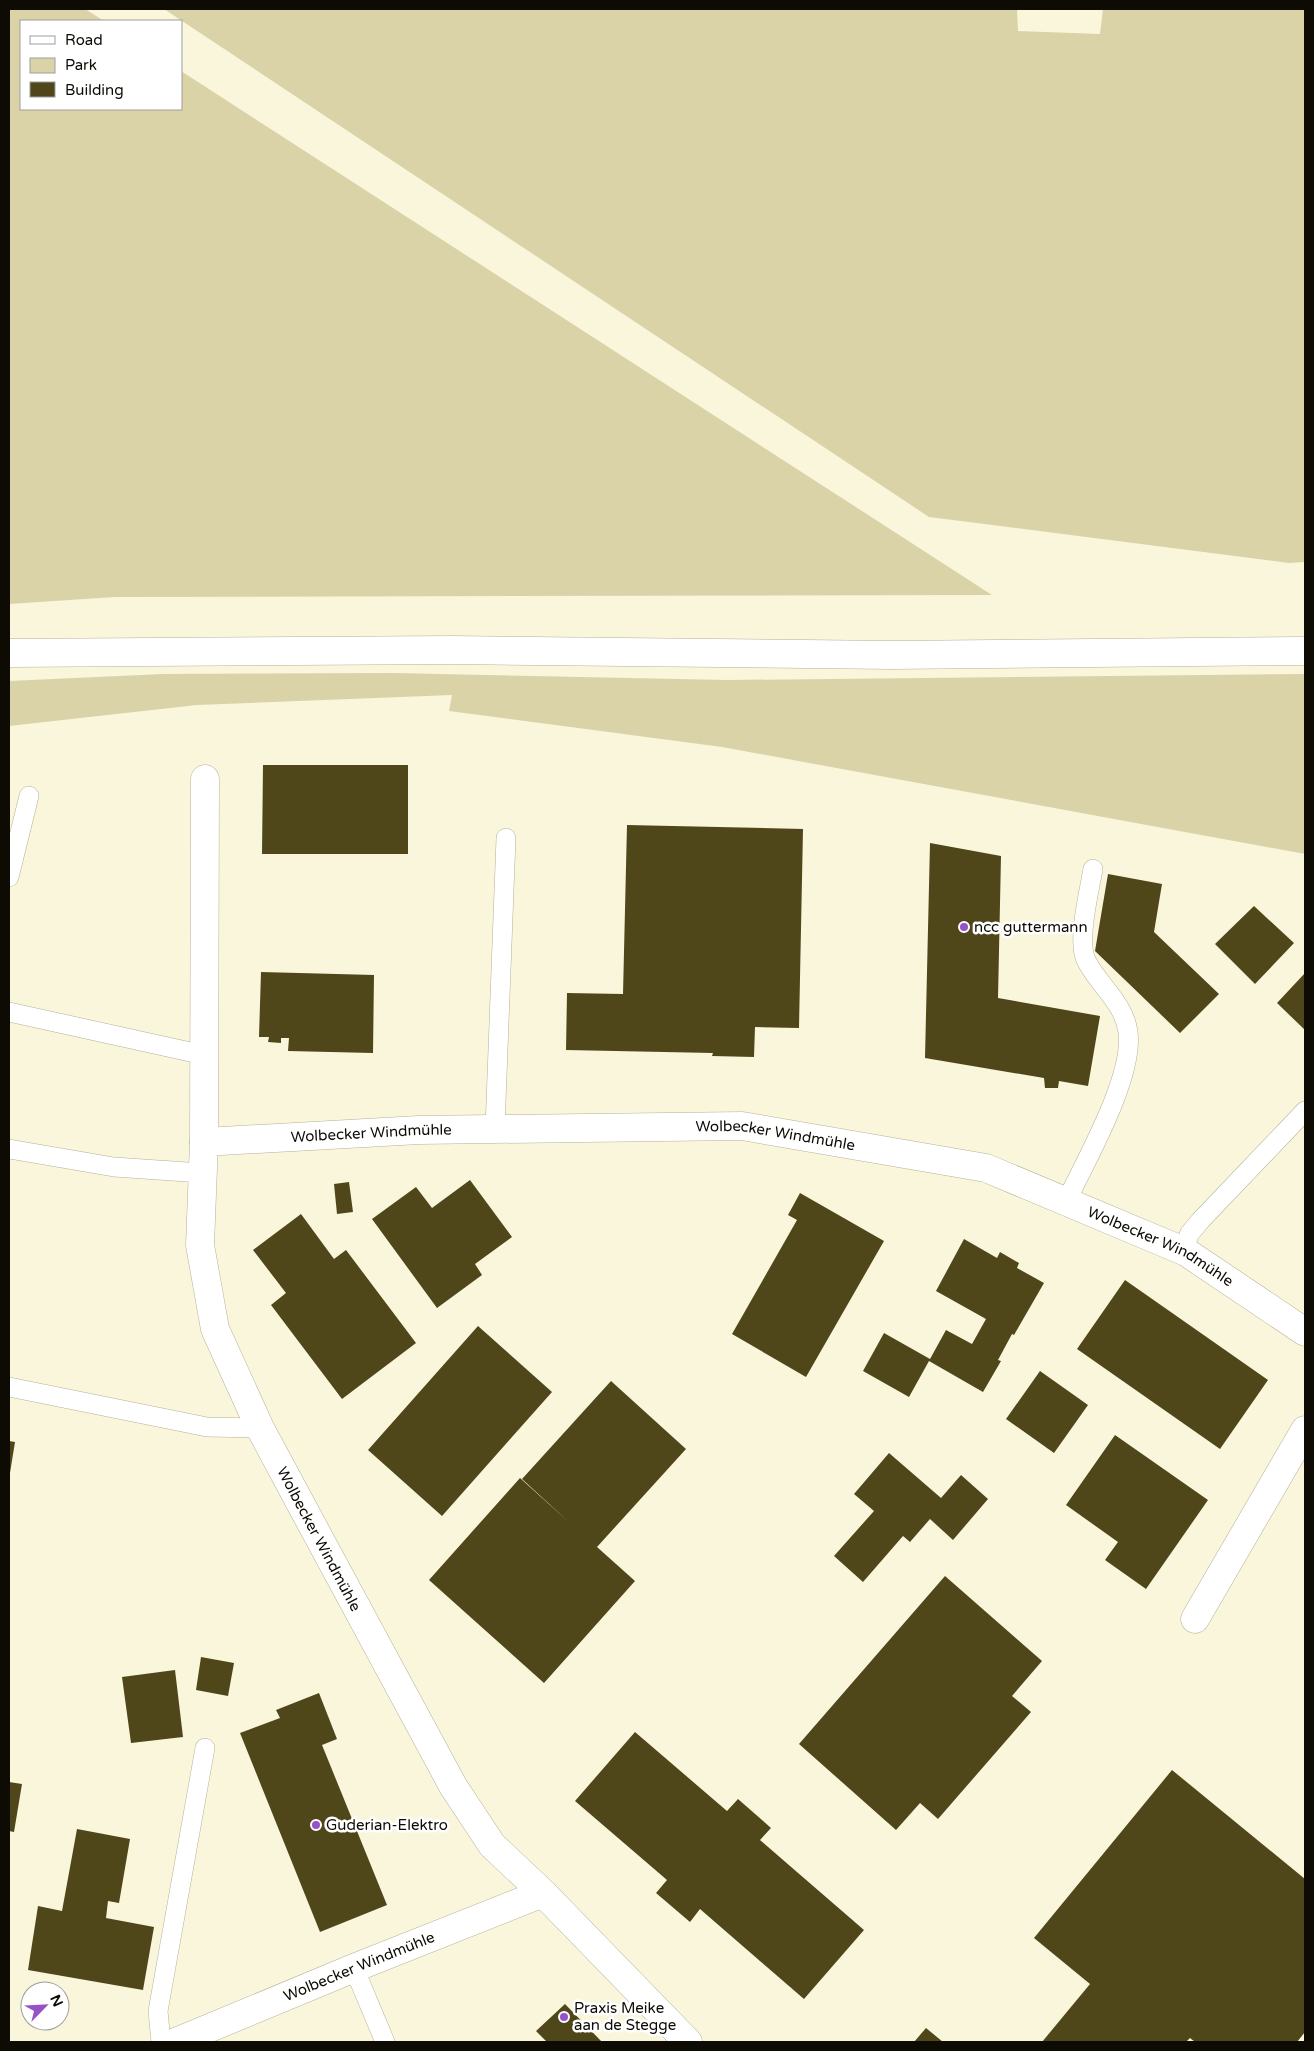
<svg xmlns="http://www.w3.org/2000/svg" width="1314" height="2051" font-family="'Varela Round',sans-serif">
  <style>
    .green { fill: #dad3a8 }
    .building { fill: #4f4719 }
    .lines { fill: none; stroke-linecap: round; stroke-linejoin: round }
    .service-casing { stroke: #b5b198; stroke-width: 20 }
    .minor-casing { stroke: #b5b198; stroke-width: 29 }
    .secondary-casing { stroke: #b5b198; stroke-width: 29 }
    .service { stroke: #fff; stroke-width: 19 }
    .minor { stroke: #fff; stroke-width: 28 }
    .secondary { stroke: #fff; stroke-width: 28 }
    .poi-dot { fill: #9751c6; stroke: #fff; stroke-width: 2 }
    .labels { text-anchor: middle; dominant-baseline: central; stroke-width: 5; stroke-linejoin: round; paint-order: stroke }
    .poi-label { font-size: 15px; fill: #0d0b04; stroke: #fff; text-anchor: start }
    .street-label { font-size: 15px; fill: #0d0b04; stroke: #fff }
  </style>
  <rect width="100%" height="100%" fill="#faf6dc"/>
  <!-- green -->
  <path class="green" d="M9,9H85L104,21H21V109H181V71L992,595L115,597L9,604Z
    M164,9H1017L1018,31L1100,34L1103,9H1305V562L1289,563L929,517Z
    M395,673L727,680L1305,674V854L722,747L449,711L452,695L197,705L9,726V681L163,674Z"/>
  <!-- building -->
  <path class="building" d="M263,765H408V854H262Z
    M627,825L803,829L799,1028L755,1027L754,1057L712,1056L713,1053L566,1050L567,993L623,994Z
    M930,843L1001,856L998,998L1100,1016L1088,1086L1059,1081L1058,1088H1045L1044,1078L925,1058Z
    M1108,874L1162,884L1154,932L1219,994L1180,1033L1095,951Z
    M1254,906L1294,943L1255,984L1215,944Z
    M261,972L374,975L373,1053L288,1051L289,1038H281V1043L268,1042L269,1037H259Z
    M1305,973V1030L1277,1003Z
    M470,1180L512,1237L475,1264L482,1275L437,1308L372,1219L416,1187L432,1208Z
    M349,1182L353,1212L337,1214L334,1184Z
    M800,1193L884,1241L806,1377L732,1334L797,1220L788,1215Z
    M301,1214L334,1259L346,1250L416,1343L342,1399L271,1305L286,1293L253,1250Z
    M964,1239L997,1258L1000,1252L1019,1263L1017,1268L1044,1283L1014,1335L1012,1334L998,1360L1001,1361L983,1392L929,1361L909,1397L863,1371L884,1333L930,1359L946,1330L972,1344L986,1319L936,1291Z
    M1125,1280L1268,1380L1220,1449L1077,1349Z
    M478,1326L552,1392L442,1516L368,1450Z
    M1040,1371L1088,1405L1054,1453L1006,1419Z
    M611,1381L686,1449L597,1547L635,1581L544,1683L429,1580L520,1478L571,1524L522,1479Z
    M1115,1435L1208,1500L1146,1589L1105,1560L1118,1542L1066,1505Z
    M9,1441L15,1442L10,1473H9Z
    M889,1453L941,1498L961,1475L988,1499L953,1540L930,1519L910,1542L903,1536L863,1582L834,1556L874,1511L854,1494Z
    M945,1576L1042,1661L1012,1696L1031,1712L938,1819L920,1803L896,1830L799,1744Z
    M201,1657L234,1663L228,1696L196,1690Z
    M175,1670L183,1737L131,1743L122,1677Z
    M319,1693L337,1739L322,1745L387,1905L320,1932L240,1733L280,1718L276,1710Z
    M635,1732L727,1811L738,1799L771,1828L760,1840L864,1930L804,1999L700,1909L690,1922L656,1893L667,1880L575,1801Z
    M1172,1770L1305,1879V2032L1297,2042H1195L1190,2038L1186,2042H1042L1090,1984L1034,1938Z
    M9,1782L22,1784L14,1832L9,1831Z
    M77,1829L130,1839L119,1903L108,1901L106,1918L154,1927L143,1990L28,1970L38,1906L62,1911Z
    M565,2004L602,2042H547L536,2031Z
    M926,2028L943,2042H914Z"/>
  <g class="lines">
    <!-- service casing -->
    <g class="service-casing">
      <path id="service" d="M9,877L29,796
        M9,1012L204,1055
        M495,1129L506,838
        M9,1149L114,1167L202,1173
        M1066,1202C1086,1160 1134,1077 1128,1032C1124,1002 1098,985 1086,960C1077,940 1089,892 1093,869
        M1182,1251L1190,1233L1201,1220L1305,1111
        M9,1387L207,1427L260,1428
        M354,1968L385,2042
        M161,2042L158,2011L205,1748"/>
    </g>
    <!-- minor casing -->
    <g class="minor-casing">
      <g id="minor">
        <path d="M204,1142L205,779"/>
        <path d="M1195,1619L1305,1430"/>
        <path id="s1" d="M176,2042L354,1968L543,1893"/>
        <path id="s2" d="M688,2042L543,1893L492,1845L453,1786L304,1510L260,1428L215,1329L200,1245L204,1142L419,1130L742,1126L986,1168L1186,1252L1305,1332"/>
      </g>
    </g>
    <!-- secondary casing -->
    <g class="secondary-casing">
      <path id="secondary" d="M9,653L453,650L892,655L1305,651"/>
    </g>
    <!-- service -->
    <use href="#service" class="service"/>
    <!-- minor -->
    <use href="#minor" class="minor"/>
    <!-- secondary -->
    <use href="#secondary" class="secondary"/>
  </g>
  <!-- markers -->
  <g class="poi-dot">
    <circle cx="964" cy="927" r="5"/>
    <circle cx="316" cy="1825" r="5"/>
    <circle cx="564" cy="2017" r="5"/>
  </g>
  <g class="labels">
    <!-- poi labels -->
    <g class="poi-label">
      <text x="974" y="927">ncc guttermann</text>
      <text x="326" y="1825">Guderian-Elektro</text>
      <text x="574" y="2008">Praxis Meike<tspan x="574" dy="17">aan de Stegge</tspan></text>
    </g>
    <!-- street labels -->
    <g class="street-label">
      <text stroke="none"><textPath href="#s2" startOffset="1220">Wolbecker Windmühle</textPath></text>
      <text stroke="none"><textPath href="#s2" startOffset="1625">Wolbecker Windmühle</textPath></text>
      <text stroke="none"><textPath href="#s2" startOffset="2030">Wolbecker Windmühle</textPath></text>
      <text transform="translate(319 1539) rotate(62)">Wolbecker Windmühle</text>
      <text stroke="none"><textPath href="#s1" startOffset="198">Wolbecker Windmühle</textPath></text>
    </g>
  </g>
  <!-- border -->
  <rect width="1314" height="2051" fill="none" stroke="#0d0b04" stroke-width="20"/>
  <!-- legend -->
  <rect x="20" y="20" width="162" height="90" fill="#ffffff" stroke="#9e9d9b"/>
  <rect x="30" y="36" width="25" height="8" fill="#ffffff" stroke="#9e9d9b"/>
  <text x="65" y="45" font-size="15" fill="#0d0b04">Road</text>
  <rect x="30" y="58" width="25" height="15" fill="#dad3a8" stroke="#9e9d9b"/>
  <text x="65" y="70" font-size="15" fill="#0d0b04">Park</text>
  <rect x="30" y="82" width="25" height="15" fill="#4f4719" stroke="#9e9d9b"/>
  <text x="65" y="95" font-size="15" fill="#0d0b04">Building</text>
  <!-- north arrow -->
  <g transform="translate(45 2006) rotate(66)"><circle r="24" fill="#ffffff" stroke="#9e9d9b"/>
  <path d="M0-4L9 19L0 12L-9 19Z" fill="#9751c6"/>
  <text y="-8" font-size="14" font-weight="bold" text-anchor="middle" fill="#0d0b04">N</text>
  </g>
</svg>
